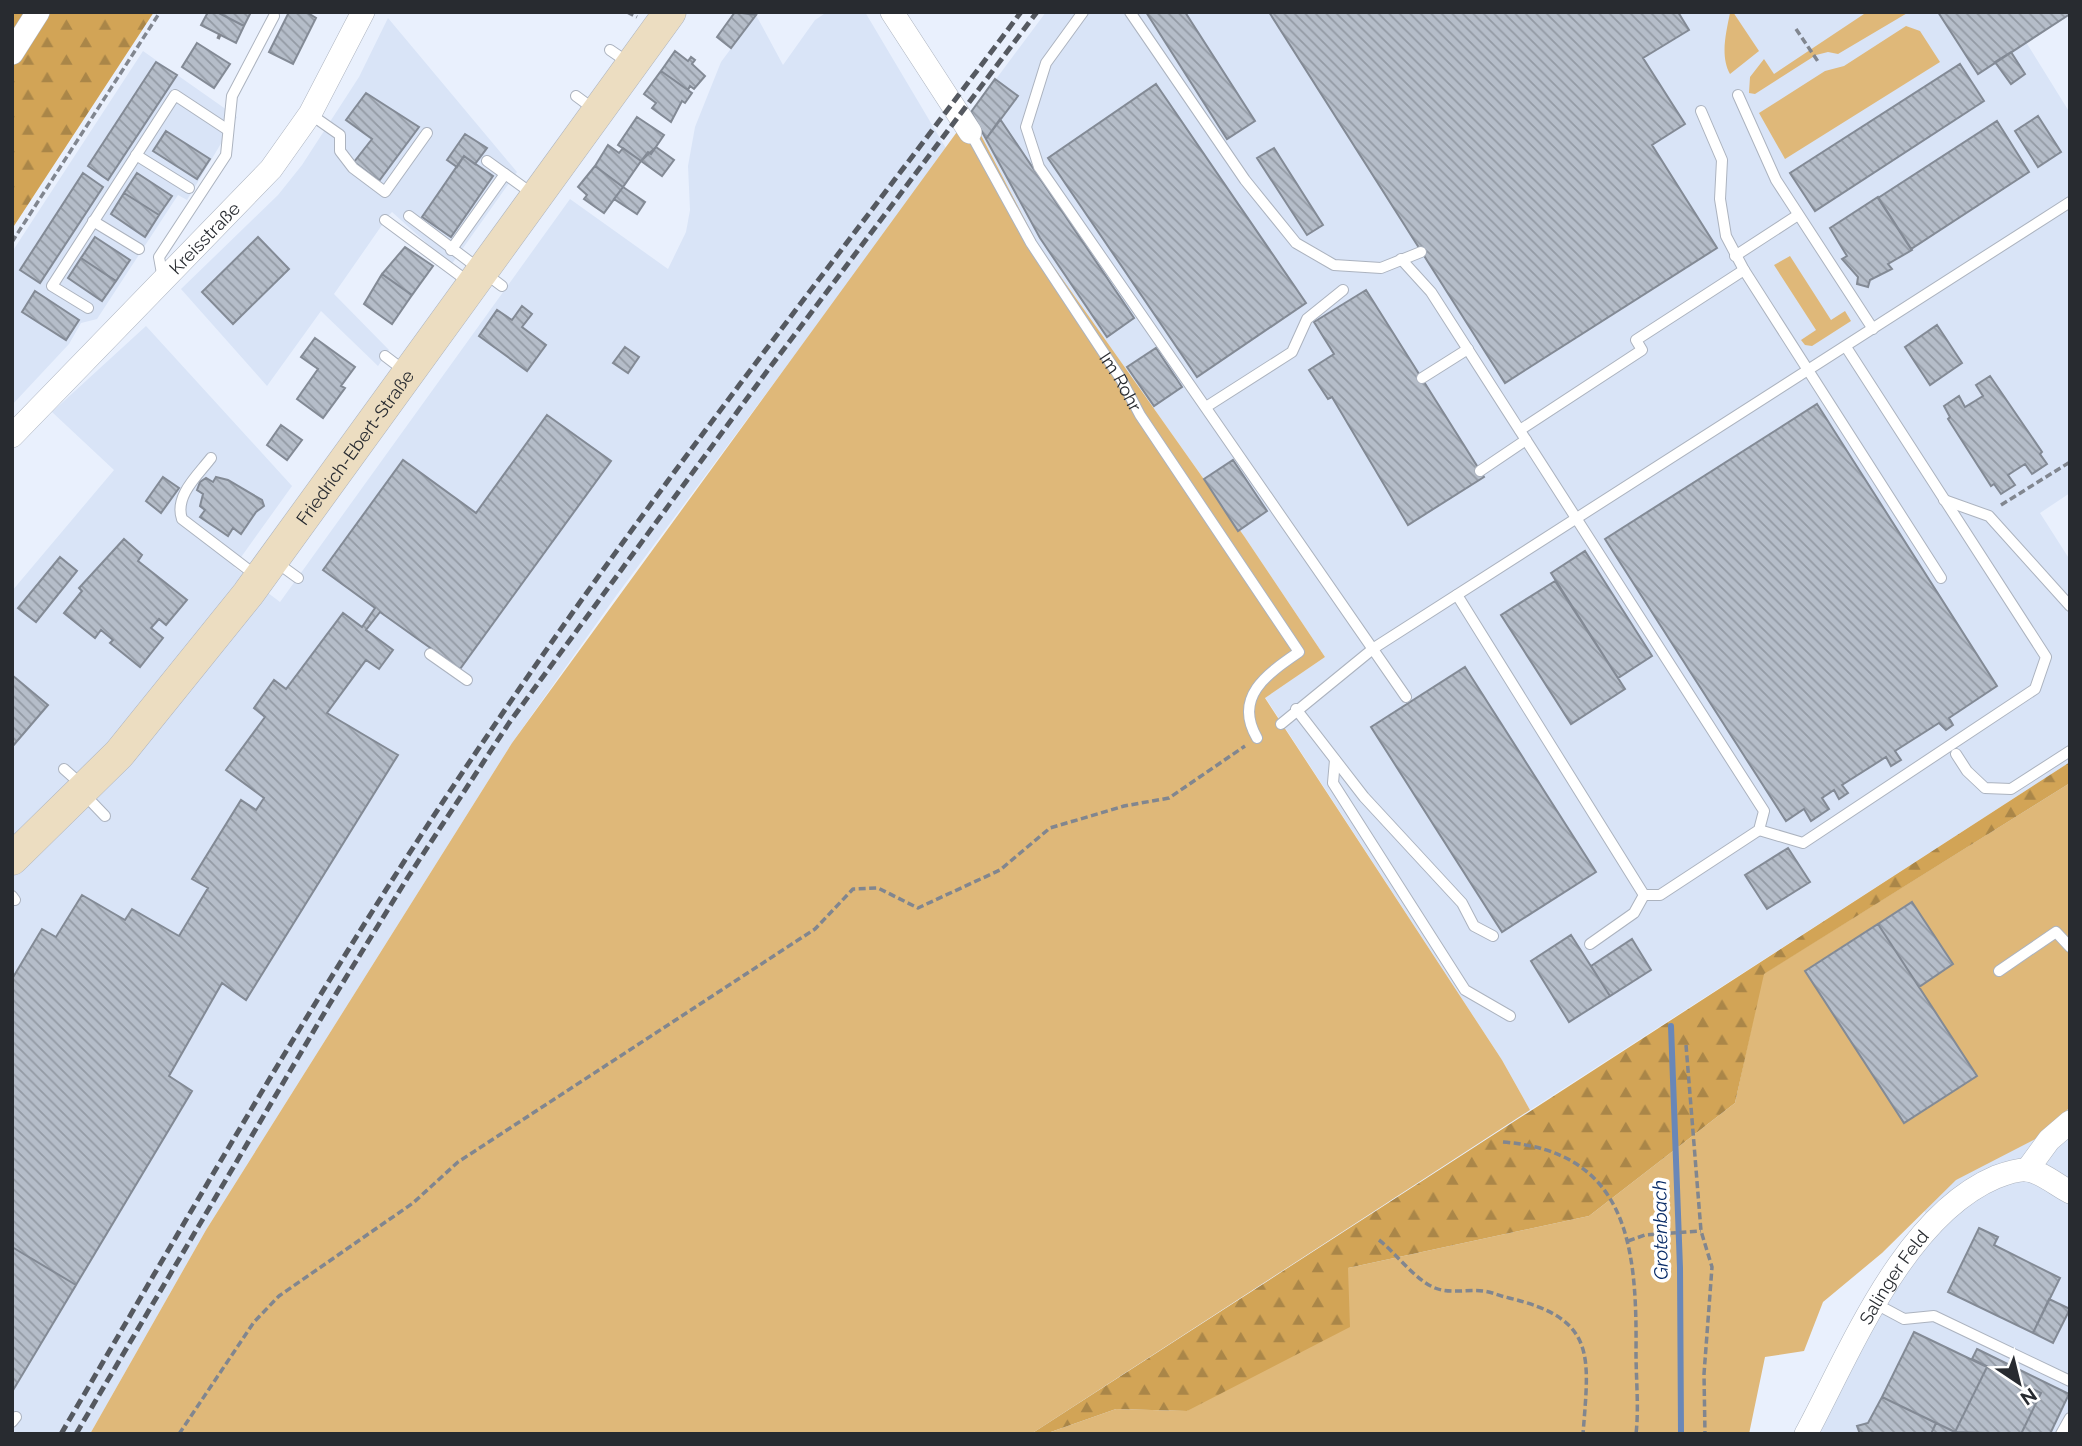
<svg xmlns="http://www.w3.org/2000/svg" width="2082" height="1446" font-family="Raleway,sans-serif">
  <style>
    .built { fill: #d9e4f7 }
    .green { fill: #dfb879 }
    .forest { fill: url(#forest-firs) }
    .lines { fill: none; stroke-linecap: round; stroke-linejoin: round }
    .stream { stroke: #6987b8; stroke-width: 6 }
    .building { fill: url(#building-back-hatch); stroke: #838a95; stroke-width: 2 }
    .lane-casing { stroke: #acb3bf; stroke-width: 12 }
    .street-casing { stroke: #acb3bf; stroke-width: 24 }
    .secondary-casing { stroke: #acb3bf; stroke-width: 33 }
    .path { stroke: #81868f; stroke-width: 3.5; stroke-dasharray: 7 3.5; stroke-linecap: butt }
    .lane { stroke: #fff; stroke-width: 10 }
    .street { stroke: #fff; stroke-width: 23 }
    .secondary { stroke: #ecddc1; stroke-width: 32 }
    .rail { stroke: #555960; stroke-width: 5; stroke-dasharray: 10 5; stroke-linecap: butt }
    .labels { text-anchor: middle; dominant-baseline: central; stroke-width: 7; stroke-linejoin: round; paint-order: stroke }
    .street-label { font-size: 18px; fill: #282b30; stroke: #fff }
    .water-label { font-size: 19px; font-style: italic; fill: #082b67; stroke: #fff }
  </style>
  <defs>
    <pattern id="forest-firs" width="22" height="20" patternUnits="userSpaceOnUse" patternTransform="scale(1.75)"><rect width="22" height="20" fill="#d2a456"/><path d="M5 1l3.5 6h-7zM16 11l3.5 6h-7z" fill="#aa8648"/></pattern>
    <pattern id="building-back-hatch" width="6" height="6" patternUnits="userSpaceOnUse" patternTransform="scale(1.75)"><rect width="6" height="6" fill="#b5bdc9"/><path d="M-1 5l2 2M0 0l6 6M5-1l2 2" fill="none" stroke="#939aa4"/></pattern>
  </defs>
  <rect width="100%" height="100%" fill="#e9f0fd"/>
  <!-- built -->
  <path class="built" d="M827,12H865L947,150L616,596L512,743L206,1230L90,1434H12V591L114,470L52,412L146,326L292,486L234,567L280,602L570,199L668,269L686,232L690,210L688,166L695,127L721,62L756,15L783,65L815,20Z
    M1046,12H2070L2026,42L2070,113V493L2040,513L2070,560V762L1530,1110L1502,1060L1265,697L1325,657L1244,536L1037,243L970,114Z
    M388,18L517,172L451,265L392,212L389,215L334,294L389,350L378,366L321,311L267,386L181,289L278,195L302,165L359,77Z
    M143,51L237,117L187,200L178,195L97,319L81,323L69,344L12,405V252Z
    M2070,783V1434H1817L1885,1303L1938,1231L1763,974Z"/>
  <!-- green -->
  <path class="green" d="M1733,12L1759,51L1730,74C1720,56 1726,33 1730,13Z
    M1867,12H1909L1838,54L1828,52L1816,55L1755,94L1749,93L1750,77L1764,59L1774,74Z
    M1906,26L1920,31L1940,62L1785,159L1759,113L1825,71L1844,66Z
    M970,114L1037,243L1244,536L1325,657L1265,698L1502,1060L1530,1110L1031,1434H90L206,1230L512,743Z
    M1790,256L1831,320L1845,311L1851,321L1812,346L1805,345L1801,340L1816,330L1774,265Z
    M2070,783V1107L2043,1135L1956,1180L1882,1253L1823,1302L1804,1351L1765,1357L1749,1434H1045L1116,1409L1187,1411L1348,1268L1589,1216L1735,1103L1763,974Z"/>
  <!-- forest -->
  <path class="forest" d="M12,12H154L12,229Z
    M2070,762V783L1764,974L1735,1103L1589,1216L1348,1268L1350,1327L1187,1411L1116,1409L1045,1434H1031Z"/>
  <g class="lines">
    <!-- stream -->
    <path class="stream" d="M1671,1026L1680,1268L1681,1434"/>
  </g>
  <!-- building -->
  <path class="building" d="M208,12H217L244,26L236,43L201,25Z
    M217,12H251L244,26Z
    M289,12H306L316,18L293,64L269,52Z
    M735,12L756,15L731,48L717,37Z
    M1146,12H1185L1255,121L1227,139Z
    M1269,12H1678L1689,30L1643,58L1685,124L1652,145L1717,248L1505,383Z
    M1938,12H2070V14L1978,74Z
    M197,43L230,64L214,88L182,67Z
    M675,51L688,61L691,57L695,60L692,64L705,76L694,89L690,86L688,90L661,71Z
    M2011,52L2025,74L2011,84L1995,62Z
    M156,62L177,75L108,180L88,166Z
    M1960,64L1984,101L1815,211L1790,173Z
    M661,71L692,93L685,103L682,101L671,122L652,108L656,103L644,94Z
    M995,79L1018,96L986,139L971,112Z
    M1156,84L1306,303L1197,377L1048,158Z
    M366,93L419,127L379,181L354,162L372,139L346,120Z
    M2038,116L2061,152L2038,167L2015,131Z
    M637,117L664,135L651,154L648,152L641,161L618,145Z
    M1000,119L1134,318L1107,337L1040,238L986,139Z
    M1997,121L2029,172L1911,249L1878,198Z
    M166,131L210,159L197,179L153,151Z
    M465,134L487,148L475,164L464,156L457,167L447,160Z
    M608,145L619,153L623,148L641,161L623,187L595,166Z
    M656,147L674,160L662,176L641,161Z
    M1274,148L1323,225L1307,235L1257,158Z
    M464,156L493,176L451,237L422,217Z
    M595,166L623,187L604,213L584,199L587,195L578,187Z
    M83,173L103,187L40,283L20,270Z
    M137,173L172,196L159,215L124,193Z
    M623,187L645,202L637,214L614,199Z
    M124,193L159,215L145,237L111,214Z
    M1878,197L1912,250L1888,264L1892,269L1870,280L1868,287L1857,284L1858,277L1842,259L1847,256L1830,228Z
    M95,237L130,260L116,281L81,258Z
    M258,237L289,269L233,324L202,292Z
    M405,247L433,266L412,295L382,274Z
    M81,258L116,281L102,301L68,278Z
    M382,274L412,295L392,324L364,304Z
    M1366,290L1484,477L1408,525L1332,397L1328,399L1309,370L1334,354L1314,322Z
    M35,291L79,320L66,340L22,312Z
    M522,306L532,314L522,327L546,345L527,371L479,336L497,310L512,320Z
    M1937,325L1962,363L1930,385L1905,347Z
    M315,338L355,367L341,386L345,388L323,418L297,399L318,369L301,357Z
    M625,347L639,357L628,373L613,363Z
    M1156,348L1182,387L1154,406L1127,367Z
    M1990,376L2042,452L2040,454L2047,464L2032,474L2025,464L2008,475L2015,485L2001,494L1994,484L1991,486L1948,419L1950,417L1944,406L1959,396L1965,407L1983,396L1976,385Z
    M1817,404L1997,686L1949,718L1953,725L1946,730L1939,723L1895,751L1901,760L1891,766L1886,757L1842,785L1848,793L1839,799L1834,790L1822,798L1829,809L1811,821L1804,809L1786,821L1605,539Z
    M547,415L611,461L460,669L380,612L366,630L393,650L379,669L366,660L327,713L398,755L246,1000L222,983L169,1076L192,1091L76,1285L12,1247V979L42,929L56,937L82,895L125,920L132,909L179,936L208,888L192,879L241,800L256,810L264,798L226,770L265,717L254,708L274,680L286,689L343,613L362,627L375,608L323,570L403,460L476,513Z
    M281,425L302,440L287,460L267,445Z
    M1233,460L1267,511L1238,531L1204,479Z
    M163,477L179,488L161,513L146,501Z
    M216,477L228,480L262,500L264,506L256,512L241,534L233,528L228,536L200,517L205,510L200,506L203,494L197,490L200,482L206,478L213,482Z
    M124,539L142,555L138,561L187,600L166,625L159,619L151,628L163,638L140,667L110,643L113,640L101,630L95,638L64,613L82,591L79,588Z
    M1585,551L1652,656L1618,678L1551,573Z
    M60,557L77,571L36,622L18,608Z
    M1555,581L1625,689L1571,724L1501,615Z
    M1465,667L1596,872L1502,932L1371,727Z
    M12,675L48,705L12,747Z
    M1788,848L1810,882L1767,909L1745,875Z
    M1912,902L1953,964L1919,987L1878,924Z
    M1878,924L1977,1076L1904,1123L1805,971Z
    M1571,935L1610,996L1569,1022L1531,961Z
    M1632,939L1651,970L1610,996L1591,966Z
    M1979,1228L1998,1237L1994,1245L2060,1278L2033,1333L1948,1292Z
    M12,1247L76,1285L12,1392Z
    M2049,1299L2070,1309L2053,1343L2033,1333Z
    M1914,1332L1987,1367L1955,1432L1882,1397Z
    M1977,1349L2069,1394L2050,1434H2021L2041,1393L1972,1359Z
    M1987,1367L2041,1393L2021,1434L1955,1432Z
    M1882,1397L1936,1423L1931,1434H1860L1857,1426L1868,1423Z
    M1936,1423L1955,1432L1959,1434H1931Z"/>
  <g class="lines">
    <!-- lane casing -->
    <g class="lane-casing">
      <g id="lane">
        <path d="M1083,12L1046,63L1026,127L1039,167L1406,697"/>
        <path d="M1130,12L1245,180L1296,243L1334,265L1381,268L1421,252"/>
        <path d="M610,50L629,63"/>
        <path d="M1738,95L1776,180L1873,329"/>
        <path d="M576,96L595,110"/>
        <path d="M1701,111L1722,160L1720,199L1726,236L1744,270"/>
        <path d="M310,114L340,135V151L353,168L385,192L427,133"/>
        <path id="s1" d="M970,132L1031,243L1121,379L1140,415L1299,652C1267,674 1233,697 1257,738"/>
        <path d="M136,155L189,188"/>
        <path d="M487,161L534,195"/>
        <path d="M409,216L502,286"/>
        <path d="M385,220L470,283"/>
        <path d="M93,221L139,249"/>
        <path d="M451,250L505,174"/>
        <path d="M1735,256L1798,215"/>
        <path d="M1401,259L1431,292L1764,811L1759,830L1660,895H1644L1457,595"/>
        <path d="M163,279L159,257L226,155L232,96L274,16"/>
        <path d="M88,308L52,286L175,95L228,130"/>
        <path d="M385,356L406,372"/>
        <path d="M1422,378L1468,349"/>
        <path d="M1206,407L1292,352L1307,319L1343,290"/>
        <path d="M1520,430L1642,350L1636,340L1744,270L1941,578"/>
        <path d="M211,458C198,475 174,496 182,519L258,577"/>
        <path d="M1480,471L1526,440"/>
        <path d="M1944,500L1989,516L2070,606"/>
        <path d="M276,562L298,578"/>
        <path d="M430,654L467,680"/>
        <path d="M1296,709L1364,797L1462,903L1474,926L1493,936"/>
        <path d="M1281,724L1374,648L2070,202"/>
        <path d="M1956,754L1967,771L1985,788L2011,789L2070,751"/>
        <path d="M1335,760L1333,783L1465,990L1510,1016"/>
        <path d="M64,769L83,786"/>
        <path d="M83,793L105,816"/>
        <path d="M1759,830L1803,843L2035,689L2046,657L1846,347"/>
        <path d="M12,896L15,900"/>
        <path d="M1590,944L1634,913L1644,895"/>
        <path d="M1999,971L2056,932L2070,947"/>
        <path d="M1876,1304L1904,1319L1934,1316L2070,1381"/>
        <path d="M12,1422L16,1417"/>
        <path d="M2061,1434L2070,1418"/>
      </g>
    </g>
    <!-- street casing -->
    <g class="street-casing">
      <g id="street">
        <path d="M892,12L970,132"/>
        <path d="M12,53L38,12"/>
        <path id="s2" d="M12,436L271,169L310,114L363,12"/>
        <path d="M2027,1170L2049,1140L2070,1122"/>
        <path id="s3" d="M1806,1434C1851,1350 1904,1216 1996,1177C2004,1174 2019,1169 2027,1170C2040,1171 2058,1186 2070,1192"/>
      </g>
    </g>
    <!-- secondary casing -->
    <g class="secondary-casing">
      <g id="secondary">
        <path id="s4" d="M12,859L119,754L248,594L670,12"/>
      </g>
    </g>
    <!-- path -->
    <path class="path" d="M627,12L637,17
      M1796,29L1819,63
      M218,39L220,34
      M12,242L160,12
      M2001,505L2070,462
      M1686,1045L1701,1231L1712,1267L1704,1374L1705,1434
      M1503,1142C1629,1152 1637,1248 1636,1353C1636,1379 1639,1408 1636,1434
      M1379,1240C1397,1254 1415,1280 1435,1288C1450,1294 1468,1289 1483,1291C1492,1292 1500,1296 1509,1298C1597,1319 1589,1355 1583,1434
      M1628,1241L1645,1235L1701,1231
      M179,1434L254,1322L279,1296L413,1203L458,1162L815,929L853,889L878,888L918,908L1000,870L1050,828L1124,806L1169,798L1245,746"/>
    <!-- lane -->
    <use href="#lane" class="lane"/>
    <!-- street -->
    <use href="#street" class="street"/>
    <!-- secondary -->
    <use href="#secondary" class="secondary"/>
    <!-- rail -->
    <path class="rail" d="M61,1434C202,1193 340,950 498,720C663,477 846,247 1021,12
      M76,1434L329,1005L408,877L509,723L762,378L1037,12"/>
  </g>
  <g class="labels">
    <!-- street labels -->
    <g class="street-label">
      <text stroke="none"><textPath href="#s2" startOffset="276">Kreisstraße</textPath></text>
      <text stroke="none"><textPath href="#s1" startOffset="292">Im Rohr</textPath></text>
      <text stroke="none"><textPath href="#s4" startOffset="537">Friedrich-Ebert-Straße</textPath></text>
      <text stroke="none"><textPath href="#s3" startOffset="180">Salinger Feld</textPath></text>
    </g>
    <!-- water labels -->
    <g class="water-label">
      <text transform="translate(1660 1230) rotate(-91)">Grotenbach</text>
    </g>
  </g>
  <!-- border -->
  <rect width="2082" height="1446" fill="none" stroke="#282b30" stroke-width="28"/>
  <!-- north arrow -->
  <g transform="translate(2019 1383) rotate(145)" stroke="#ffffff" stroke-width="5" paint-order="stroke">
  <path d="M0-5L12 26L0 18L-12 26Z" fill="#282b30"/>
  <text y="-10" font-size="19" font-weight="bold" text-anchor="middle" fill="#282b30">N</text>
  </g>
</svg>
